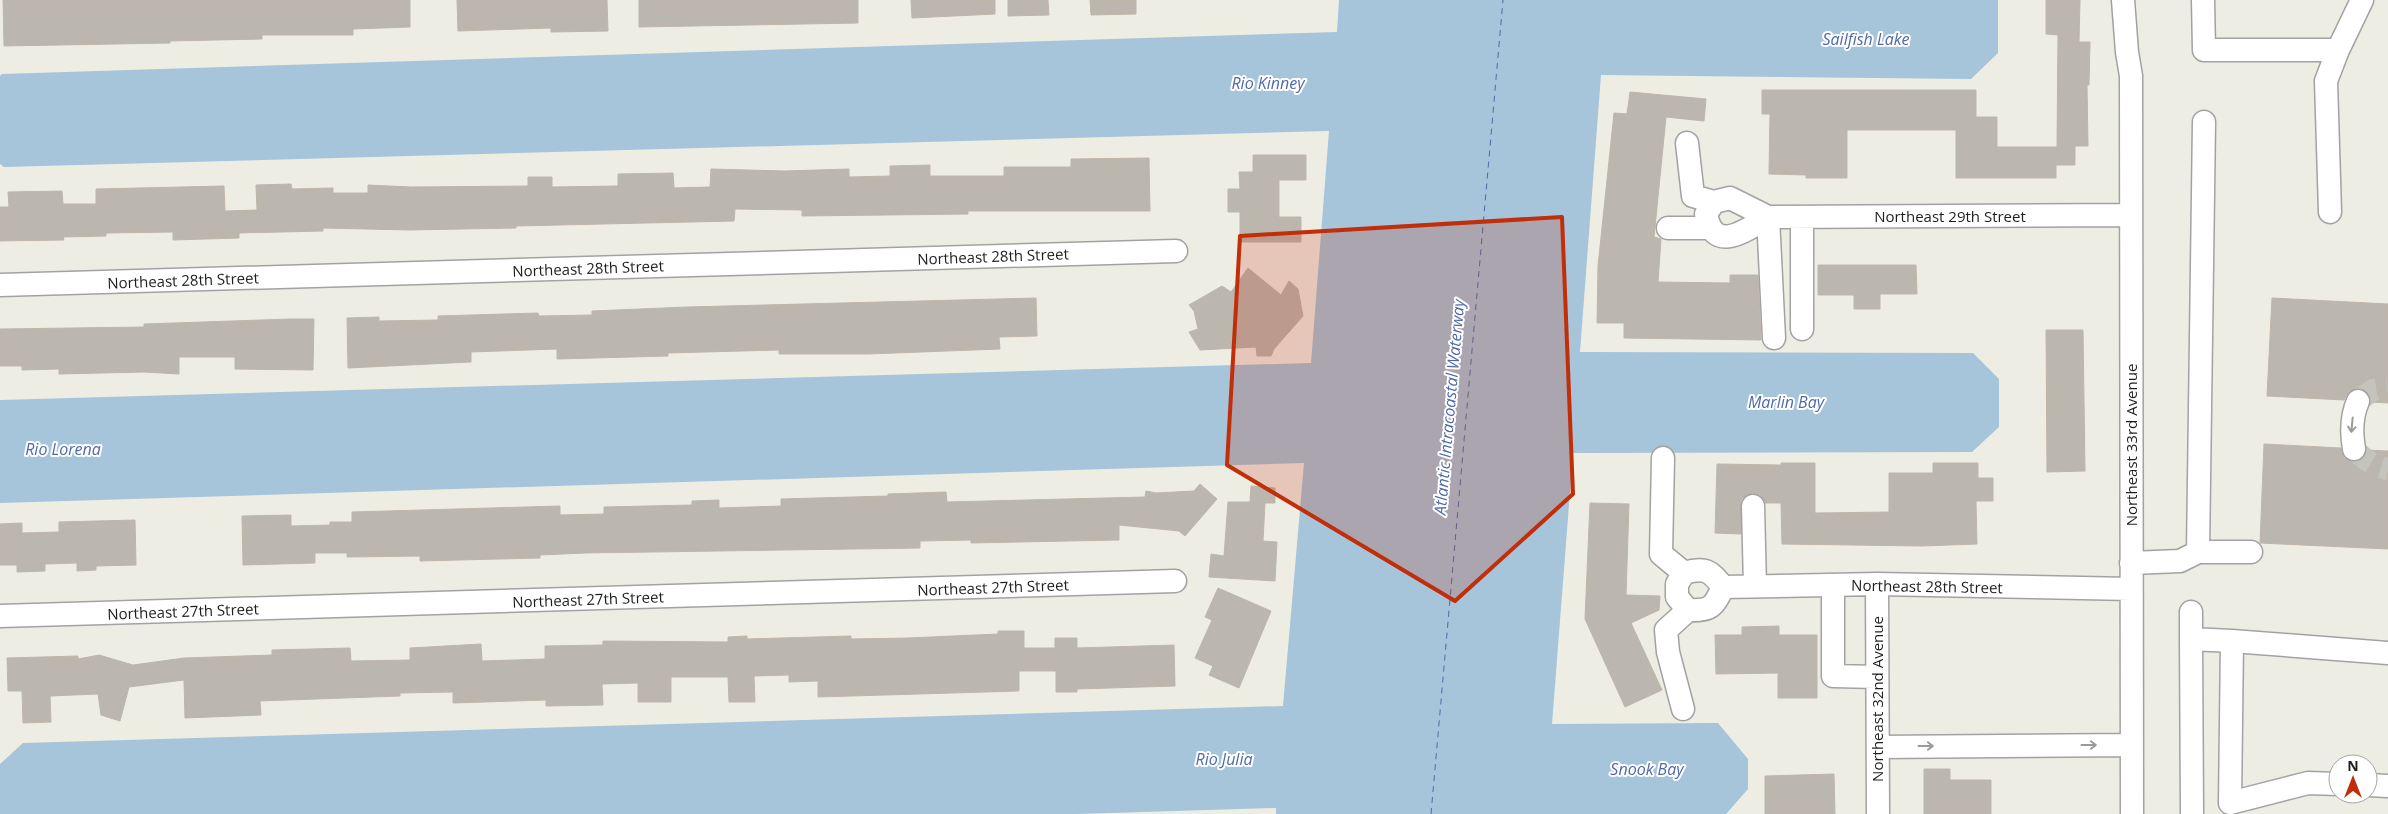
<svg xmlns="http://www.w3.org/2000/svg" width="2388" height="814" font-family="'Open Sans',sans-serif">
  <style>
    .water { fill: #a6c4da }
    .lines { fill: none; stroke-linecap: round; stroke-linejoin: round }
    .ferry { stroke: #4f6aa8; stroke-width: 1; stroke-dasharray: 6 5; stroke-linecap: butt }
    .building { fill: #bbb6ae; stroke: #bfb6a7 }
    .minor-tunnel { stroke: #c4c4bc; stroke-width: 22; stroke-dasharray: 22 11; stroke-linecap: butt }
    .minor-casing { stroke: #a2a2a2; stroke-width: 25 }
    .minor { stroke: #fff; stroke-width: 22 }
    .oneway { stroke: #9a9a9a }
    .marked { fill: #c12e0a; fill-opacity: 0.2; stroke: #c12e0a; stroke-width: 4; stroke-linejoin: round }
    .labels { text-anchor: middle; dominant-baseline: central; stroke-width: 4; stroke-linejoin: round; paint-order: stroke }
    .street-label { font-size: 15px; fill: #1e1e1e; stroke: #fff }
    .water-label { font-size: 16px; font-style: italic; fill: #4f6aa8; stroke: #fff }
  </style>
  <rect width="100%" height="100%" fill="#eeede4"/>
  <!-- water -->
  <path class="water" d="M1339,0H1998V53L1971,79L1601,75L1580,352L1973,353L1999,379V427L1972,452L1573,453L1552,724L1718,723L1748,759V789L1726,814H1276V808L1077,814H0V764L23,743L1283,706L1304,463L0,503V400L1311,363L1329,131L4,167L0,164V76L2,74L1337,32Z"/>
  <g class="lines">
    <!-- ferry -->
    <path class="ferry" d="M1431,814L1503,0"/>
  </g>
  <!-- building -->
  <path class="building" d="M3,0H410V27L353,29V35H262V39L170,41V43L4,46Z
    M457,0H607L608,31L551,32V28L458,31Z
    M639,0H858V23L639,27Z
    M911,0H995V14L912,18Z
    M1008,0H1048L1049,15L1008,16Z
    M1090,0H1136V14L1091,15Z
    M2046,0H2080L2079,42H2090L2089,85H2087L2088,146H2075V165H2056V178H1956V130H1847V178H1806V175L1769,174L1770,114H1762V90H1976V117H1997V147H2057L2058,35L2046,34Z
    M1630,92L1706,99L1704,121L1666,117L1654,237L1661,239L1658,282L1730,283V275H1758L1761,340L1624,338V323H1597L1598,266L1614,113L1627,114Z
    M1253,155H1306V180H1279V217H1301V242H1240V212H1228V189H1240L1239,172H1253Z
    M1149,158L1150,211H968V214L802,216V210L735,209L734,221L516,226V228L410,230L323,228V231L239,233V238L173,240V232L106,233V236L63,237L64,240L0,241V207H9L8,192L62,191L63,204H96V189L224,186L225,211L257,210L256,185L291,184L292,189L333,188V193H368V185L411,187L528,186V177H552V187L618,186V174L673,173L674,188L710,187L711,169L785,171L849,169V177L890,176V166L930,165V176H1004V167H1071V159Z
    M1818,265H1916L1917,294H1880V309H1854V295H1818Z
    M1248,268L1281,295L1289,281L1298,289L1303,316L1274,349L1271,356H1257L1256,347L1200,350L1189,332L1198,329L1194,311L1189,305L1222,286L1231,292Z
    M1036,298L1037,336L999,337L1000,349L868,354H779V350L668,353V356L557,359V349L471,352V362L348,368L347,318L379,317V321L438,320V316L538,313L539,316L592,315V311L687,307Z
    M2272,298L2388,304V403L2371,402L2368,392L2356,388L2349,391L2344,400L2267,396Z
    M290,319H314L313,370L235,369V357H179V374L144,372L59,374V369L22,370V366H0V329L144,327V324Z
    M2046,330H2083L2085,471L2047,472Z
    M2264,444L2341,448L2344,458L2356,462L2363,459L2367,450L2388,451V549L2260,543Z
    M1781,463H1815V513L1889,512V473H1933V463H1978V478H1993V501H1976L1977,544L1922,546L1782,544L1781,503H1765L1760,495L1753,493L1747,495L1741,500V534L1715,533L1717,464L1781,465Z
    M1200,484L1217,499L1185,536L1179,531L1119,525V540L971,543V540L920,541V548L585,553L540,555V558L420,561V556L347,557V553H315V563L243,565L242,516L291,515V526L330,525V522H352V512L560,506V515L604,514V507L692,505V501L719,500V508L781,506V499L888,496V494L946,492L947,502L1145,497L1146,491L1156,493L1194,491Z
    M1251,486L1275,488V503H1265L1263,541L1277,542L1275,581L1209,577L1211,554L1224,556L1228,502H1250Z
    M1590,503L1629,504L1626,595L1660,596L1659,610L1631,623L1662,690L1625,707L1585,619Z
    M135,520L136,565L96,566V570L77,571V563L45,564V571L17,572V565H0V524L22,523V533L59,532V522Z
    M1218,588L1271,611L1239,688L1209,675L1213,666L1195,658L1212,620L1205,617Z
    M1779,626V635H1817V698H1778V673L1716,674L1715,635H1742V627Z
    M998,631H1024V648H1055V638H1077V648L1174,645L1175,686L1077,689V692H1056V671H1019V691L818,697V681L789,682V675L754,676L755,702H729L728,677H671V702H638V683L602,684L603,705L546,706V700L453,703V692L400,693V696L260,701L261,715L185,718L184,680L129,687L120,721L101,715L98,694L50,696L51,722L23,723L22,691H8L7,658L78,656V659L99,655L133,665L184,658L272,655V650L350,648L351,661L410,660V648L481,644L482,661L545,659V646L603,645V641L728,642V637L747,636V639L851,636V639L908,638L998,634Z
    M1924,769H1950V780H1991V814H1924Z
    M1834,774L1835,814H1765V776Z"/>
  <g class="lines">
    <!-- minor-tunnel -->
    <path class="minor-tunnel" d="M2358,401L2373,390L2388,388
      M2354,449C2364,459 2374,467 2388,469"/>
    <!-- minor casing -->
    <g class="minor-casing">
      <path id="minor" d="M2123,0L2127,52L2131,76L2132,814
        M2203,0L2204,50H2338L2362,0
        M1687,143L1693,196L1714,202
        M2330,212L2326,81L2338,50
        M1768,217L1730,198L1714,202L1706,214C1714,255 1746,230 1768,217L2131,215
        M1768,217L1774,338
        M1668,228H1708
        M0,285L1176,251
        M1802,329V217
        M2354,449C2351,432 2351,417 2358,401
        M1663,458L1661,554L1684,573C1705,567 1710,570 1723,587
        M1753,506L1755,586
        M2198,552L2204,122
        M2131,563L2180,561L2198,552H2251
        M1684,573L1677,584V597L1688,610
        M1877,584L1878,814
        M1833,585V676L1877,677
        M1723,587L1877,584L2131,589
        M2191,612V639
        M0,616L1175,581
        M1683,709L1668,652L1666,630L1688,610C1711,611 1714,607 1723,587
        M1878,747L2131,745
        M2338,784L2308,783L2230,803L2232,641L2388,653
        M2368,785L2388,786
        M2192,814L2191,639L2232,641"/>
    </g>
    <!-- minor -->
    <use href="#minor" class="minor"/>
  </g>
  <!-- one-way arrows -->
  <defs><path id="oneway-shaft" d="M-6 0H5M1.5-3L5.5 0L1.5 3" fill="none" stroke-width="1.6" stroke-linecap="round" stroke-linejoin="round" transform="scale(1.25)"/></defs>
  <g class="oneway">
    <use href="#oneway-shaft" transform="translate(2352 425) rotate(95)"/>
    <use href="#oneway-shaft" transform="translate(2089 745)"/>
    <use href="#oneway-shaft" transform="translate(1926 746)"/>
  </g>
  <!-- marked area -->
  <path class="marked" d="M1562,217L1573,494L1455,601L1227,465L1240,236Z"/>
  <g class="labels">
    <!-- street labels -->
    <g class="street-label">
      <text x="1950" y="216">Northeast 29th Street</text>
      <text transform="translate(993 256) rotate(-2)">Northeast 28th Street</text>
      <text transform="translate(588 268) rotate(-2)">Northeast 28th Street</text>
      <text transform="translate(183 280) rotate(-2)">Northeast 28th Street</text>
      <text transform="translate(2131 445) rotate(-90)">Northeast 33rd Avenue</text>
      <text transform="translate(1927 586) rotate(1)">Northeast 28th Street</text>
      <text transform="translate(993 587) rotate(-2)">Northeast 27th Street</text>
      <text transform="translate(588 599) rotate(-2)">Northeast 27th Street</text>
      <text transform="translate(183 611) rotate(-2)">Northeast 27th Street</text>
      <text transform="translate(1877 699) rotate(-90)">Northeast 32nd Avenue</text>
    </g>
    <!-- water labels -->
    <g class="water-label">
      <text x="1866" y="39">Sailfish Lake</text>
      <text x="1268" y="83">Rio Kinney</text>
      <text x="1786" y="402">Marlin Bay</text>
      <text transform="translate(1449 407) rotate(-85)">Atlantic Intracoastal Waterway</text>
      <text x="63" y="449">Rio Lorena</text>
      <text x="1224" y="759">Rio Julia</text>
      <text x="1647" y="769">Snook Bay</text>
    </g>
  </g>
  <!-- north arrow -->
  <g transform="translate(2353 779)"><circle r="24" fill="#ffffff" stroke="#a5a5a5"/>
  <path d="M0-4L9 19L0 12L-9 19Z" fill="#c12e0a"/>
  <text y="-8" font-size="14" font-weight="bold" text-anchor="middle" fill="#1e1e1e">N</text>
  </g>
</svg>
